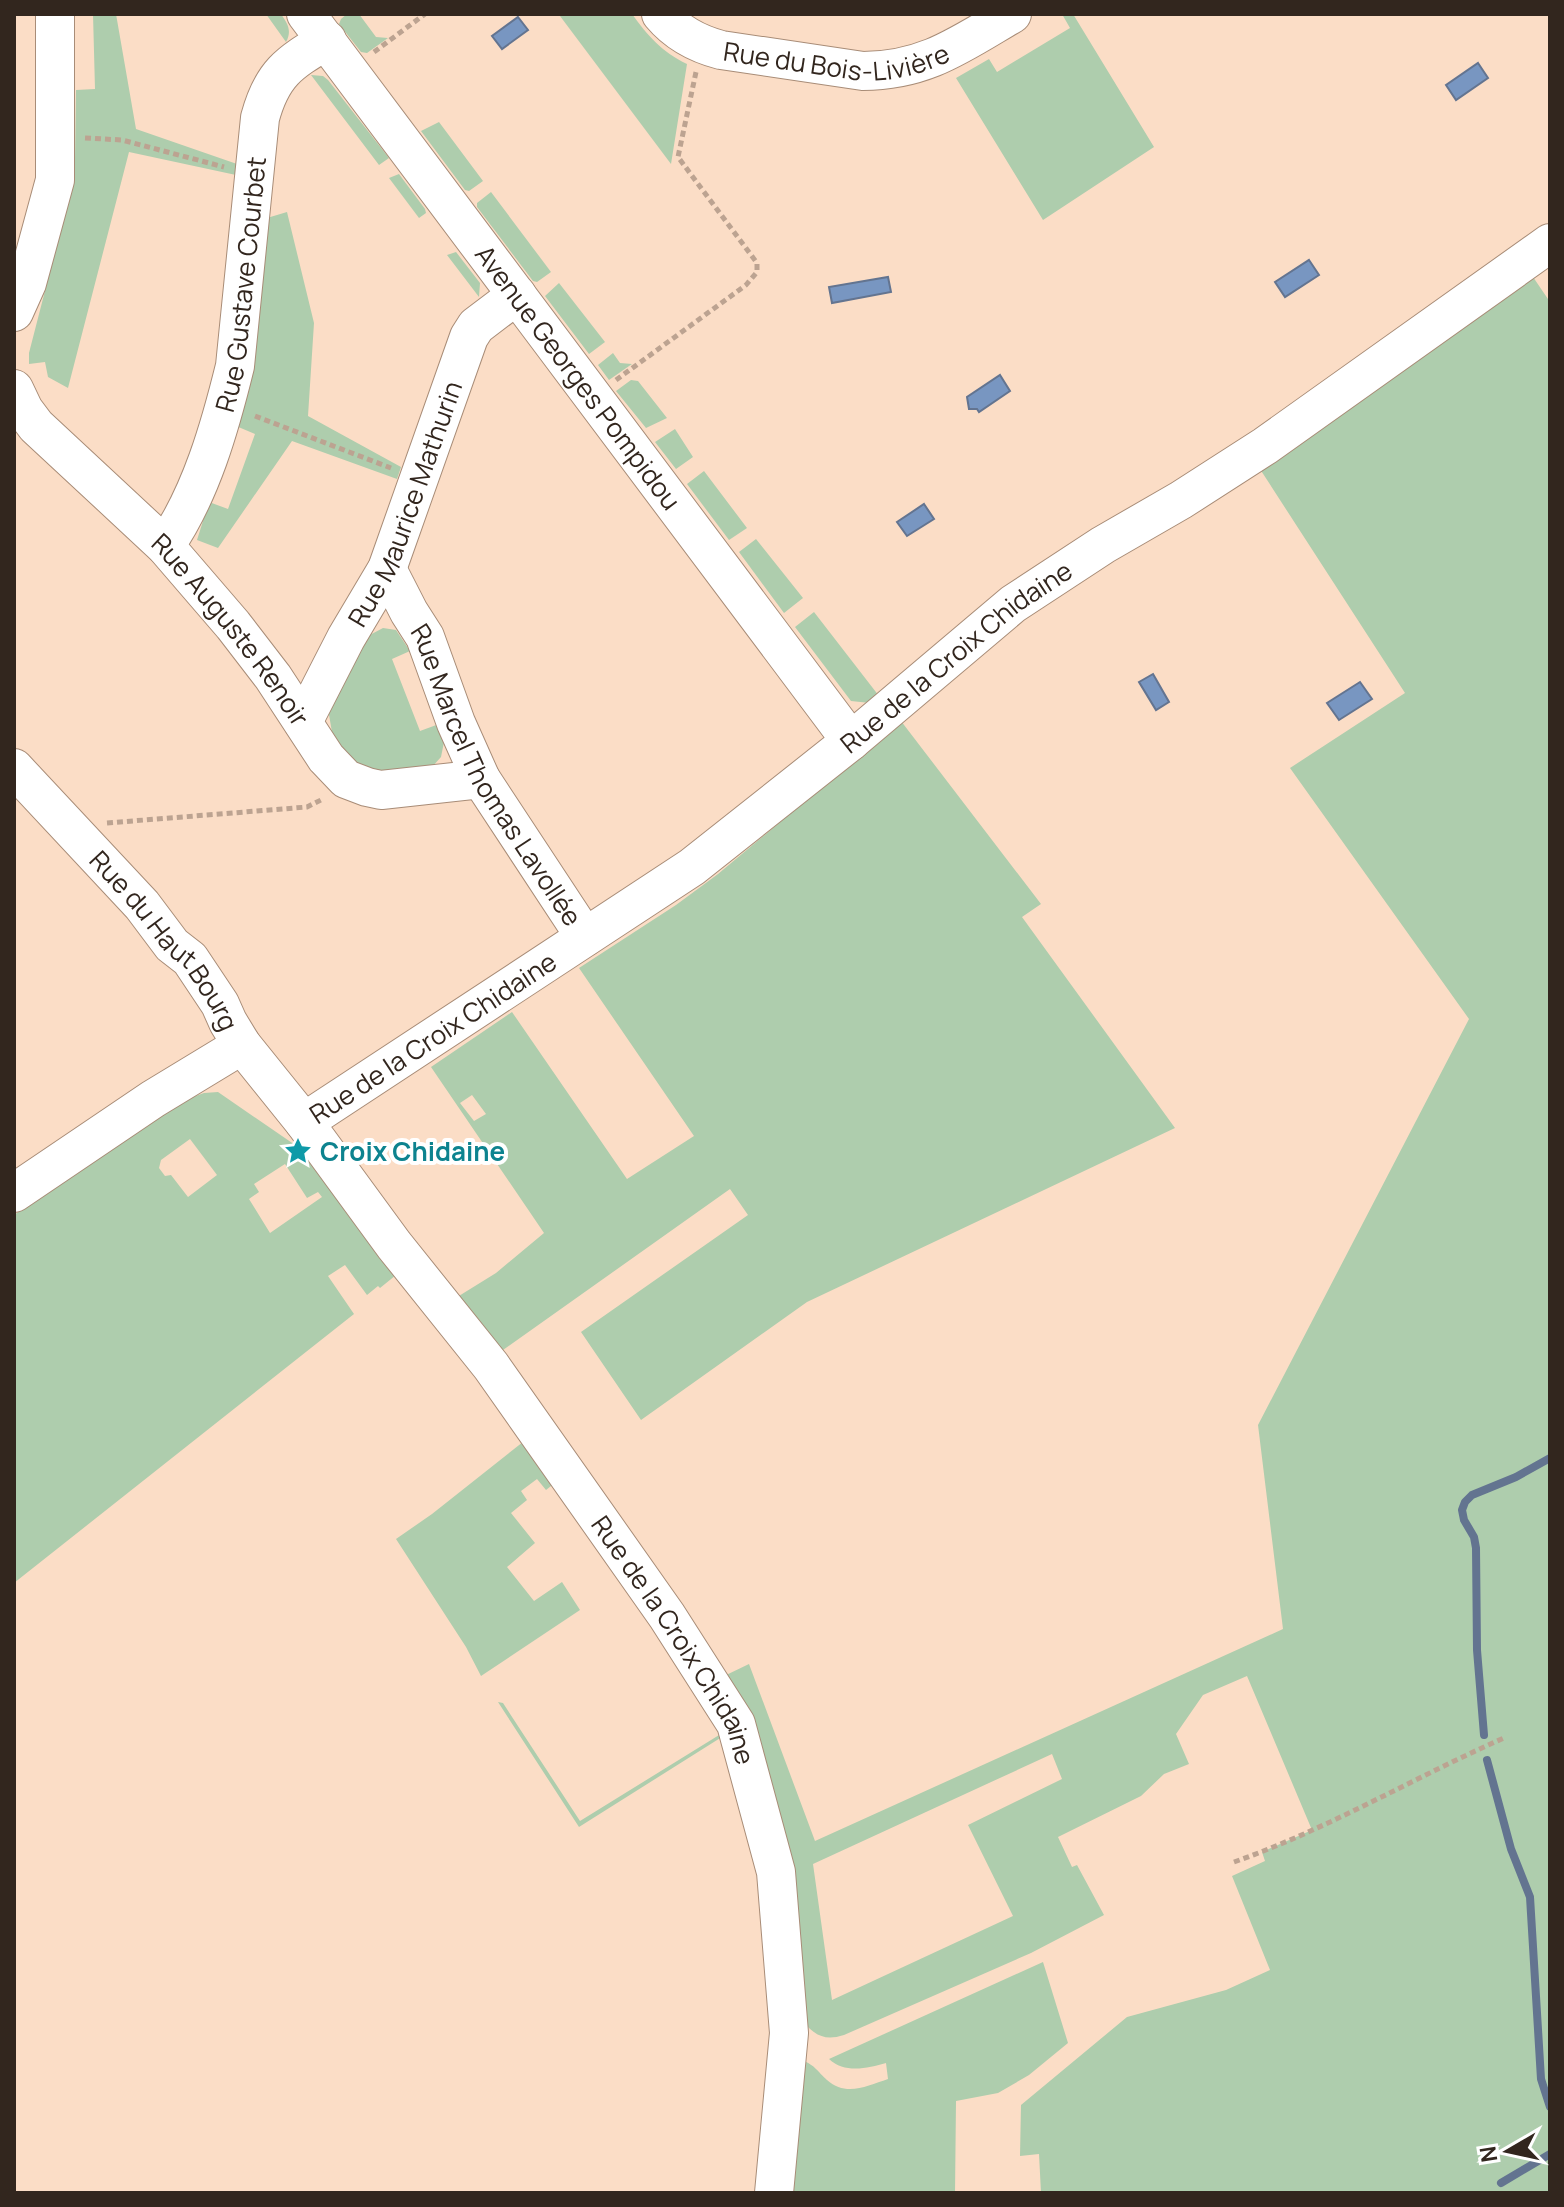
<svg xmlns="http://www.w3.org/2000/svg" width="1564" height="2207" font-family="Manrope,sans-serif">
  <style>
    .green { fill: #aecdad; fill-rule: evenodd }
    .water { fill: #7896c1; stroke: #637490; stroke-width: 2 }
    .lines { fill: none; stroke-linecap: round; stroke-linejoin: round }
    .stream { stroke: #637490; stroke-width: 8 }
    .minor-casing { stroke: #a88c77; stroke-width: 40 }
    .path { stroke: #bca391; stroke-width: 5; stroke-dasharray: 6 4; stroke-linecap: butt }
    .minor { stroke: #fff; stroke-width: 38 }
    .labels { text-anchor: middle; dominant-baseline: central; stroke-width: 8; stroke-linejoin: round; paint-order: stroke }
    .street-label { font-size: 26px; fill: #32261e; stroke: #fff }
    .culture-label { font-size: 26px; font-weight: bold; fill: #0d838f; stroke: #fff; text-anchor: start }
  </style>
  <rect width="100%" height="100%" fill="#fbddc6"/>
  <!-- green -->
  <path class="green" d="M93,14H116L136,129L237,164L236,175L129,152L68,388L48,377L45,362L29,364V353L72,186L75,159L76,90L95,89Z
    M266,14H281C288,24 292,31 286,42Z
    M347,14H359L376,37L388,38L367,53L361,52L339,24L341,19Z
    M562,14H632C648,36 662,52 687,64L671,164L560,16Z
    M1062,14H1073L1154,147L1043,220L956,78L989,59L997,72L1070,28Z
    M311,75L323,76L328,80L389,158L379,165Z
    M439,122L483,181L469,191L465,190L421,131Z
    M399,174L425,209L426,213L419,218L389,178Z
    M491,192L551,272L537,282L533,281L477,207V203Z
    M287,212L314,323L308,416L401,467L397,479L292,441L218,548L197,540L209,502L228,509L255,434L236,426L267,218Z
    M456,252L480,283L479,297L447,255Z
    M1531,274L1550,302V2193H1041L1039,2154L1020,2156L1021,2105L1127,2017L1226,1990L1270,1970L1232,1876L1265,1861L1262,1852L1312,1830L1247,1676L1203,1695L1176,1734L1189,1764L1164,1774L1141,1796L1058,1837L1072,1867L1077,1865L1104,1915L1031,1953L844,2035C825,2041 816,2036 803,2022L722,1677L749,1664L815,1841L1283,1629L1258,1425L1469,1019L1290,768L1405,693L1258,466ZM1052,1754L1062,1779L968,1825L1013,1916L832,2000L813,1864Z
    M559,283L605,342L589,354L545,296Z
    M613,353L620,363L632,364L609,380L598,365Z
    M631,380L638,381L667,418L646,428L616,391Z
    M675,429L693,457L676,469L655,442Z
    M704,471L747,528L729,540L687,484Z
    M756,539L803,598L784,613L739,552Z
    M814,612L879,696L870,703L851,701L795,627Z
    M383,628L396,630L410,651L392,659L420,731L439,724L444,742L441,757L432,767L380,773L350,762L333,738L328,709L366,637Z
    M901,721L1041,904L1022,917L1175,1128L807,1302L641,1420L581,1332L748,1215L730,1189L496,1355L454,1299L496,1273L544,1233L431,1067L512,1012L627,1179L694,1136L579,968L676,905L718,874ZM472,1095L486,1114L474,1121L460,1103Z
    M218,1092L298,1147L293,1150L297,1156L304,1151L401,1271L380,1288L378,1286L367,1295L345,1265L328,1276L354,1314L14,1583V1215L184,1100L204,1093ZM190,1139L217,1175L188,1197L171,1175L165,1176L159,1168L161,1160ZM285,1164L307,1198L318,1192L322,1197L270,1233L249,1199L259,1192L254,1184Z
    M528,1438L556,1482L546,1490L537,1479L521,1491L527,1500L511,1513L535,1543L507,1567L534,1601L562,1582L580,1610L481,1676L466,1647L396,1539L432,1514Z
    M498,1702L503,1703L580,1821L724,1732L725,1735L579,1827Z
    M1043,1962L1068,2043L1029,2075L998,2093L956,2101L955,2193H781L802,2060C816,2066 817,2071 827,2080C846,2097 867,2086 888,2079L886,2063C868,2068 845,2074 829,2059Z"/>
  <!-- water -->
  <path class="water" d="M518,17L528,30L502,49L492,36Z
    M1478,63L1488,78L1456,100L1446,85Z
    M1309,260L1319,275L1285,297L1275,282Z
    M888,277L891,292L832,303L829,287Z
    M1000,375L1010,391L979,412L977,409H969L967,397Z
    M924,504L934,519L907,536L897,522Z
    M1153,674L1169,702L1156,710L1139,682Z
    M1360,682L1372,699L1339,720L1327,703Z"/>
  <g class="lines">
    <!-- stream -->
    <path class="stream" d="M1484,1735L1477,1650L1476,1548L1474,1537L1464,1520L1462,1510L1465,1502L1472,1495L1516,1477L1550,1458
      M1487,1760L1511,1849L1530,1897L1541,2079L1550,2107
      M1501,2183L1550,2154"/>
    <!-- minor casing -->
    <g class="minor-casing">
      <g id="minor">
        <path id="s1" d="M306,14L851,741"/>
        <path id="s2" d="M661,14C676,32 698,44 721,50L863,71C925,71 961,44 1012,14"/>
        <path d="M14,312L27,283L55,180V14"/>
        <path id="s3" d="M14,389L24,410L36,426L165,546L233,625L273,677L326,758L346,779L367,787L381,790L481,779"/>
        <path id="s4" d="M165,546C201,494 220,427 235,366L260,118C272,73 289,63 327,40"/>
        <path id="s5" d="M387,569L409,612L425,637L456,723L481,779L585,937"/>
        <path id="s6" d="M303,722L346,638L387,569L469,337L476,326L517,295"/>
        <path id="s7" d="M14,768L142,905L172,945L190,959L220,1004L228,1022L242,1045L304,1122L394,1245L491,1366L667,1616L736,1724L776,1872L789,2033L774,2193"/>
        <path id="s8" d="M304,1122L692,867L851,741L1013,604L1103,545L1181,500L1265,446L1550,243"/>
        <path d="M14,1193L153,1099L242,1045"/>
      </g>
    </g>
    <!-- path -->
    <path class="path" d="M374,52L425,14
      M85,138L122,140L224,167
      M616,380L746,285L757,272V263L678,157L696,72
      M255,416L391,468
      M107,823L307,807L323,799
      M1234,1862C1328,1829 1415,1777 1506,1737"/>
    <!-- minor -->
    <use href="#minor" class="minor"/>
  </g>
  <!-- icons -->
  <defs>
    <g id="sight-bare" transform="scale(2.16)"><path d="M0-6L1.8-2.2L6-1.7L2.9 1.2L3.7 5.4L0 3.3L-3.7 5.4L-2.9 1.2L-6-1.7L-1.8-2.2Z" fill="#0f9aa8" stroke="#fff" stroke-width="2.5" paint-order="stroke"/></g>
  </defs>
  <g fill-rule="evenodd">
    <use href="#sight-bare" x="298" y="1151"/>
  </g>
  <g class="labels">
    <!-- street labels -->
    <g class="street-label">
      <text stroke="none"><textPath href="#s2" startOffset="188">Rue du Bois-Livière</textPath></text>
      <text stroke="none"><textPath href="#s4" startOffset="276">Rue Gustave Courbet</textPath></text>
      <text stroke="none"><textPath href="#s1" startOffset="454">Avenue Georges Pompidou</textPath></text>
      <text stroke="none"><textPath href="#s6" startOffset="242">Rue Maurice Mathurin</textPath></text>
      <text stroke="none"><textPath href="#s3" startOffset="326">Rue Auguste Renoir</textPath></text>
      <text stroke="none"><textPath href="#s8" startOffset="802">Rue de la Croix Chidaine</textPath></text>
      <text stroke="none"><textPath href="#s5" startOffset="234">Rue Marcel Thomas Lavollée</textPath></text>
      <text stroke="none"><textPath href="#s7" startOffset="230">Rue du Haut Bourg</textPath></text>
      <text stroke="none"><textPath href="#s8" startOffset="154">Rue de la Croix Chidaine</textPath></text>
      <text stroke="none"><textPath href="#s7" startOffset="1098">Rue de la Croix Chidaine</textPath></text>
    </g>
    <!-- culture labels -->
    <g class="culture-label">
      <text x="320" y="1151">Croix Chidaine</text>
    </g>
  </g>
  <!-- border -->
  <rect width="1564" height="2207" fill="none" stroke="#32261e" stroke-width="32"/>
  <!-- north arrow -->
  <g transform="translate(1508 2151) rotate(261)" stroke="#ffffff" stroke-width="6" paint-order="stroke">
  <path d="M0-6L14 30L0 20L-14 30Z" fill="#32261e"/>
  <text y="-12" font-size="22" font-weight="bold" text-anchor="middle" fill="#32261e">N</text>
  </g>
</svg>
